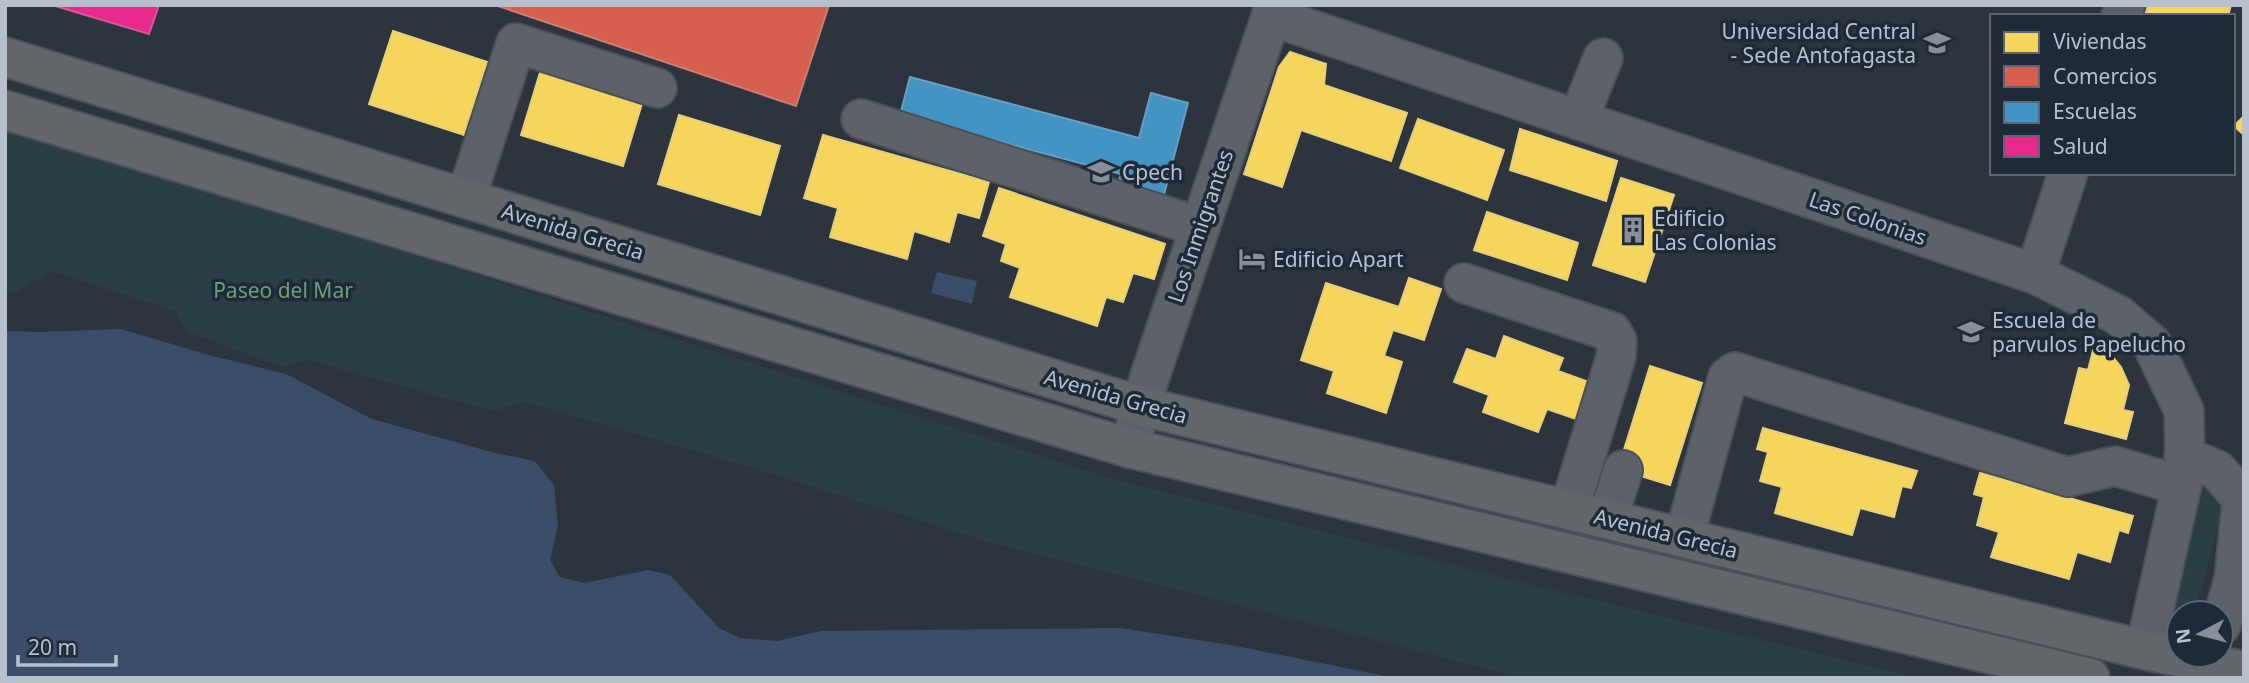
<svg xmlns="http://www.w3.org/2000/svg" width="2249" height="683" font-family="'Noto Sans',sans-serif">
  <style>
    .green { fill: #293f43 }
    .water { fill: #3a4d69 }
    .homes { fill: #f6d55c; stroke: #e3cf7e; stroke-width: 2 }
    .shops { fill: #d6604d; stroke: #cd7d73; stroke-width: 2 }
    .schools { fill: #4393c3; stroke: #66a0c6; stroke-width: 2 }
    .health { fill: #e7298a; stroke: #d9569e; stroke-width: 2 }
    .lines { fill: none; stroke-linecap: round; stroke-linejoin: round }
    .minor-casing { stroke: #4b5057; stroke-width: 42 }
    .highway-casing { stroke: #4a5058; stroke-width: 42 }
    .minor { stroke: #5d626a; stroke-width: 38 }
    .highway { stroke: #63666a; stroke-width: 38 }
    .labels { text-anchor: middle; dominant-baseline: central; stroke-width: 7; stroke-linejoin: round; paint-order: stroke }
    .poi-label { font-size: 21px; fill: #b8c0cd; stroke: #1f2a38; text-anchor: start }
    .street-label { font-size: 21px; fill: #b8c0cd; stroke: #1f2a38 }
    .park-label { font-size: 21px; fill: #6e9e79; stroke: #1f2a38 }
  </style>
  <rect width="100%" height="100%" fill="#2d343d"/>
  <!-- green -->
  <path class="green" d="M5,125L137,163L316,224L1113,479L1540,587L1920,678H1518L1435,655L998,545L733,462L525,402L493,411L307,360L282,367L186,331L176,311L50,271L17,292H5Z
    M2203,486L2223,509L2197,604L2216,613H2179V634L2171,632Z"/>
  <!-- water -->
  <path class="water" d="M937,272L977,281L972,304L931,293Z
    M121,329L209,355L286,374L372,419L495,453L535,461L554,485L558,525L550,560L560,577L585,583L648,570L670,575L719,628L740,638L777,641L821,631L1121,628L1236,646L1395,678H5V331L39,332Z"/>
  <!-- homes -->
  <path class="homes" d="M2148,5H2231L2228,16H2145Z
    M393,31L487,62L464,135L369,104Z
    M1290,52L1326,64L1324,85L1407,113L1391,161L1301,130L1282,187L1244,174L1279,67Z
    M542,66L644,97L623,166L521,135Z
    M679,115L780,146L760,215L658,184Z
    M2244,116V135L2234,126Z
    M1418,119L1504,150L1487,200L1400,168Z
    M1520,129L1617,161L1606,201L1510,170Z
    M823,135L989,182L979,218L957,212L949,242L914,231L907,259L830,237L838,208L804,198Z
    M1621,178L1674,195L1645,282L1593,265Z
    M999,188L1165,244L1154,279L1133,273L1123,302L1106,297L1097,326L1010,297L1020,268L1001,261L1006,244L983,236Z
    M1487,212L1578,243L1567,280L1474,250Z
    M1409,278L1441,289L1424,340L1393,330L1384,356L1402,362L1386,413L1327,393L1334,371L1301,360L1326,283L1399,307Z
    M1504,336L1563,358L1558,371L1589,382L1576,419L1547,409L1538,432L1483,412L1489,395L1454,382L1467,349L1496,359Z
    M2094,347L2112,356L2121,367L2129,385L2123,410L2133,412L2126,439L2065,423L2079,368L2088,370Z
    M1650,366L1702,383L1670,485L1618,469Z
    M1763,428L1917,471L1911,488L1902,486L1894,517L1860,508L1852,535L1775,513L1782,487L1760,481L1768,452L1757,449Z
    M1980,473L2133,516L2128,533L2119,530L2110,562L2077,552L2069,579L1991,557L1999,532L1977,525L1984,497L1974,494Z"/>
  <!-- shops -->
  <path class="shops" d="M495,5H829L796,106Z"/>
  <!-- schools -->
  <path class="schools" d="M910,77L1139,138L1151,93L1188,103L1161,206L1115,194L1121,174L900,115Z"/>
  <!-- health -->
  <path class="health" d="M52,5H159L149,34Z"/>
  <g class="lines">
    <!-- minor casing -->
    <g class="minor-casing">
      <path id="minor" d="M1271,16L2035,274L2118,315L2152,344L2184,411L2185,471L2145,650
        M2121,16L2125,5
        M861,119L1200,227
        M1578,120L1603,58
        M466,198L516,43L657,88
        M2035,274L2068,173
        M1464,283L1612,332L1617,341L1616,357L1569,510
        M1129,448L1150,376L1275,5
        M2184,456L2217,470L2244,501
        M1608,519L1623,470
        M1684,538L1728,377L1735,372L2068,477L2115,466L2182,486
        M2221,625L2234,579L2242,500"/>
    </g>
    <!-- highway casing -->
    <g class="highway-casing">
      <path id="highway" d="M5,57L1141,406L2145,650L2244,671
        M5,110L1129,448L2090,678"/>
    </g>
    <!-- minor -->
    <use href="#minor" class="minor"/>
    <!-- highway -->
    <use href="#highway" class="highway"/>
  </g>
  <!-- icons -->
  <defs>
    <g id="university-bare" transform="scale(2.1)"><path d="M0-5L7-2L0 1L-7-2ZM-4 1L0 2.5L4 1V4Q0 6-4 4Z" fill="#878f9b" stroke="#1f2a38" stroke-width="2.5" paint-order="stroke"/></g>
    <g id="building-bare" transform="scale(2.1)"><path d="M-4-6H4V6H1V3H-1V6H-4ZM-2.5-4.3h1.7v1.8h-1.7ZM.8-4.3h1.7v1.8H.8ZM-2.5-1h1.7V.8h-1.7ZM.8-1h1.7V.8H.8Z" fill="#878f9b" stroke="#1f2a38" stroke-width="2.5" paint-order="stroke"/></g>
    <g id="hotel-bare" transform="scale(2.1)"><path d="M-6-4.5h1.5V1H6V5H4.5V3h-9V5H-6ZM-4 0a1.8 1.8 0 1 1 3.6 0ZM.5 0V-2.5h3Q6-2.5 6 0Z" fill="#878f9b" stroke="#1f2a38" stroke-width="2.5" paint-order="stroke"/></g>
    <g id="school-bare" transform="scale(2.1)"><path d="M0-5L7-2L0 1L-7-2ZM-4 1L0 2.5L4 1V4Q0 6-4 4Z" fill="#878f9b" stroke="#1f2a38" stroke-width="2.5" paint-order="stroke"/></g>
  </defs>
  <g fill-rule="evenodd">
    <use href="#university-bare" x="1937" y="43"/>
    <use href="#university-bare" x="1101" y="172"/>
    <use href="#building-bare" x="1633" y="230"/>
    <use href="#hotel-bare" x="1252" y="259"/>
    <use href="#school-bare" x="1971" y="332"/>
  </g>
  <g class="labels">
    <!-- poi labels -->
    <g class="poi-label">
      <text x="1916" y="31" text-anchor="end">Universidad Central<tspan x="1916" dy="24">- Sede Antofagasta</tspan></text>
      <text x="1122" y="172">Cpech</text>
      <text x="1654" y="218">Edificio<tspan x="1654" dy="24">Las Colonias</tspan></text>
      <text x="1273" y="259">Edificio Apart</text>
      <text x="1992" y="320">Escuela de<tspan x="1992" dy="24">parvulos Papelucho</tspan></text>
    </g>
    <!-- street labels -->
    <g class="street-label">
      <text transform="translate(1868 218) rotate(19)">Las Colonias</text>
      <text transform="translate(1200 226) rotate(-71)">Los Inmigrantes</text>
      <text transform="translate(573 231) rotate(17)">Avenida Grecia</text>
      <text transform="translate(1116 396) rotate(16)">Avenida Grecia</text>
      <text transform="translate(1666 533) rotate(14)">Avenida Grecia</text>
    </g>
    <!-- park labels -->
    <g class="park-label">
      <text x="283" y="290">Paseo del Mar</text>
    </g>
  </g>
  <!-- border -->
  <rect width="2249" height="683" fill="none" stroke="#b8c0cd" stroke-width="14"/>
  <!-- legend -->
  <rect x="1990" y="14" width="245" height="161" fill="#1f2a38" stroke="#5c6674" stroke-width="2"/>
  <rect x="2004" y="32" width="35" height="21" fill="#f6d55c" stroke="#5c6674" stroke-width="2"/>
  <text x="2053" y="49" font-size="21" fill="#b8c0cd">Viviendas</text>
  <rect x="2004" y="66" width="35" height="21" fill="#d6604d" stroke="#5c6674" stroke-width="2"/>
  <text x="2053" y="84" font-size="21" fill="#b8c0cd">Comercios</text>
  <rect x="2004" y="102" width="35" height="21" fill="#4393c3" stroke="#5c6674" stroke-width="2"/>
  <text x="2053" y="119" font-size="21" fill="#b8c0cd">Escuelas</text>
  <rect x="2004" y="136" width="35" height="21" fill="#e7298a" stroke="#5c6674" stroke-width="2"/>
  <text x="2053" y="154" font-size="21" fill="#b8c0cd">Salud</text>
  <!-- north arrow -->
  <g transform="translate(2200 634) rotate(263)"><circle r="33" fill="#1f2a38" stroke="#5c6674" stroke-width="2"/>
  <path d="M0-5L12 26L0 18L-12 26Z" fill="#878f9b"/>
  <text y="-10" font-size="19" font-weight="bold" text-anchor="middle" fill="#b8c0cd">N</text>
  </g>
  <!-- scale -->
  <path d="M18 655v10h98v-10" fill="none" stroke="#b8c0cd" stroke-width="3.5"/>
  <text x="28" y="655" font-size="21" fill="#b8c0cd" stroke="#1f2a38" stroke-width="5" paint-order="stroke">20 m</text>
</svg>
